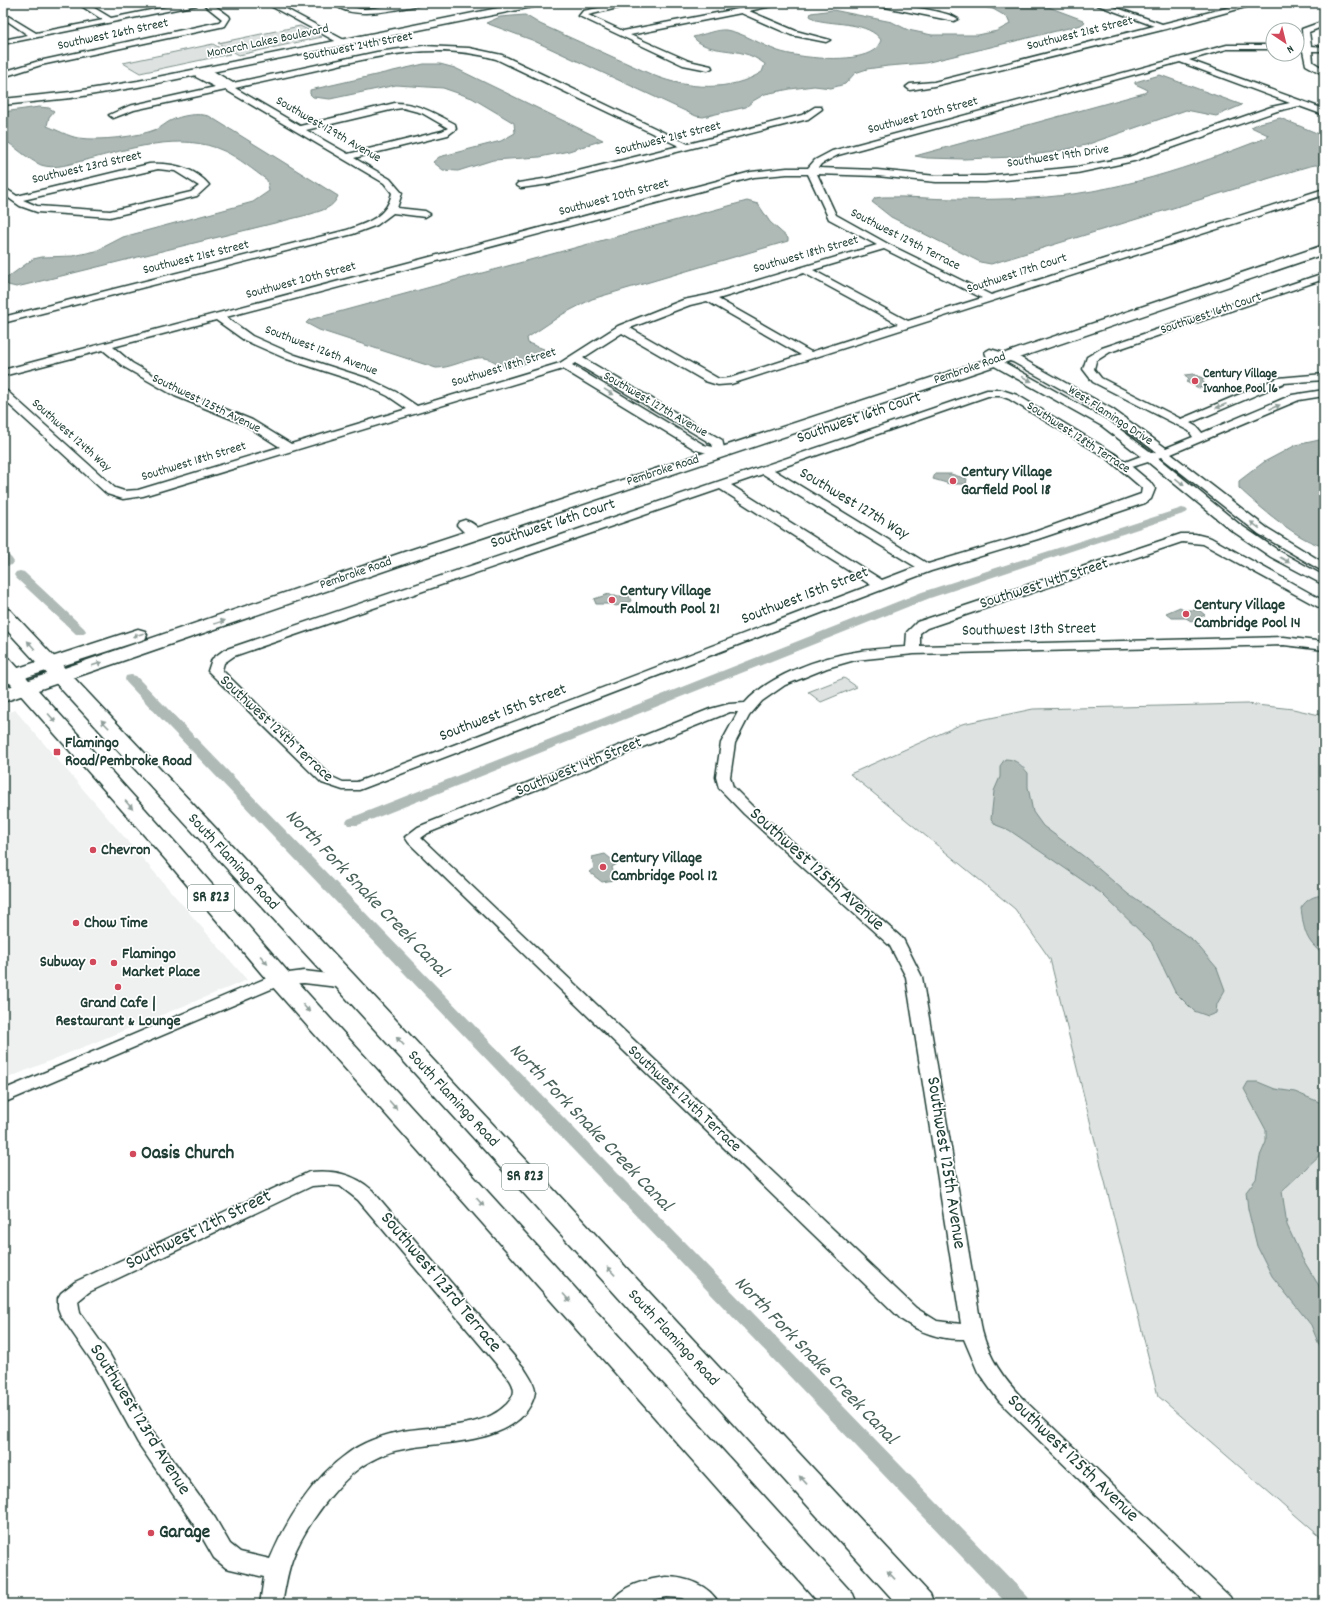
<svg xmlns="http://www.w3.org/2000/svg" width="1327" height="1607" font-family="Dekko,sans-serif">
  <style>
    .built { fill: #eef1f0 }
    .green { fill: #dee3e2; stroke: #7e908b }
    .water { fill: #afbab7; stroke: #758883 }
    .lines { fill: none; stroke-linecap: round; stroke-linejoin: round }
    .canal { fill: #afbab7; fill-rule: evenodd }
    .minor-casing { stroke: #1f3d34; stroke-width: 3 }
    .tertiary-casing { stroke: #1f3d34; stroke-width: 3 }
    .secondary-casing { stroke: #1f3d34; stroke-width: 3 }
    .trunk-casing { stroke: #1f3d34; stroke-width: 3 }
    .minor { fill: #fff; fill-rule: evenodd }
    .tertiary { fill: #fff; fill-rule: evenodd }
    .secondary { fill: #fff; fill-rule: evenodd }
    .trunk { fill: #fff; fill-rule: evenodd }
    .oneway { fill: #8f9e9a }
    .poi-dot { fill: #d1495b; stroke: #fff; stroke-width: 1.5 }
    .labels { text-anchor: middle; dominant-baseline: central; stroke-width: 3.5; stroke-linejoin: round; paint-order: stroke }
    .far-street-label { font-size: 13px; fill: #1f3d34; stroke: #fff }
    .far-poi-label { font-size: 13px; font-weight: bold; fill: #1f3d34; stroke: #fff; text-anchor: start }
    .shield { fill: #fff; stroke: #627771; stroke-width: 1 }
    .shield-label { font-size: 15px; font-weight: bold; fill: #1f3d34 }
    .street-label { font-size: 16px; fill: #1f3d34; stroke: #fff }
    .poi-label { font-size: 16px; font-weight: bold; fill: #1f3d34; stroke: #fff; text-anchor: start }
    .near-street-label { font-size: 19px; fill: #1f3d34; stroke: #fff }
    .near-poi-label { font-size: 19px; font-weight: bold; fill: #1f3d34; stroke: #fff; text-anchor: start }
    .near-water-label { font-size: 20px; font-style: italic; fill: #4a625b; stroke: #fff }
  </style>
  <rect width="100%" height="100%" fill="#fff"/>
  <filter id="ink" filterUnits="userSpaceOnUse"><feTurbulence type="fractalNoise" baseFrequency=".025" numOctaves="2"/><feDisplacementMap in="SourceGraphic" scale="8" xChannelSelector="R" yChannelSelector="G"/><feConvolveMatrix kernelMatrix="1 2 1 2 8 2 1 2 1" color-interpolation-filters="sRGB"/></filter>
  <g filter="url(#ink)">
    <!-- built -->
    <path class="built" d="M15,710L247,980L3,1080V714Z"/>
    <!-- green -->
    <path class="green" d="M300,26L322,37L239,55L218,43Z
      M213,44L230,54L140,73L123,63Z
      M844,678L857,687L821,702L808,692Z
      M1247,704L1293,709L1324,716V1540L1158,1396L1050,959L1015,909L850,774L962,724L1033,709Z"/>
    <!-- water -->
    <path class="water" d="M965,3H1038L1083,20L1085,22L1081,25L925,63L888,66L867,69L855,73L845,84L831,88L814,86L790,89L765,94L753,101L746,107L703,117L696,116L532,40L486,23L500,17L525,15L540,24L655,76C688,89 730,92 762,72L765,64C758,59 751,55 742,53C727,49 704,51 693,37C703,35 717,29 726,30C744,33 761,45 778,51C799,58 855,64 874,50C877,48 880,43 881,40C869,22 836,25 816,20L810,16L811,13L833,10L892,22L908,30L932,35H978L997,31L1010,24L1007,17L993,9Z
      M424,64H440L455,68L603,140L569,151L540,157L493,160L458,171L443,170L433,162L439,157L501,141L515,133L514,123L472,98L443,88L396,85L330,99L313,97L310,94V90Z
      M1160,75L1242,105L1216,116L1186,110L1086,145L1054,152L1014,157L964,159L927,158L915,156L1144,93L1147,91L1146,89L1135,84V82Z
      M39,107L49,108L54,111L49,117L47,126C57,130 68,136 78,138C99,141 138,137 157,129C162,127 166,123 170,121C182,115 197,113 209,116L338,196C333,208 323,210 311,214L25,285L16,287L8,285L4,280L33,259L42,257L73,256L96,251L123,237L253,202L269,191L267,180C253,170 239,158 224,151C181,131 129,149 86,160C72,163 55,170 41,165C29,160 14,146 3,139V112Z
      M1280,118L1324,136V166L1315,165L1306,167L991,264L980,262L891,217L872,202L875,198L882,197C907,196 931,199 955,199C980,200 1006,199 1031,198C1114,194 1192,167 1268,137V135L1251,127L1260,123Z
      M747,201L758,204L770,222L788,238V241L592,299L563,314L527,338L528,343L544,349C539,359 516,369 506,367C497,366 492,356 478,358C463,360 451,368 436,368L319,330L306,323L309,320Z
      M1193,374L1205,379L1202,380L1206,386L1199,388L1186,382L1189,380L1185,375Z
      M1324,439V546C1302,544 1256,504 1239,488V481L1264,462L1296,445Z
      M935,474H951L967,479L966,484H950L933,479Z
      M609,594L612,596H629L631,601L616,606L612,604H596L594,599Z
      M1180,607L1185,610H1199L1205,615L1191,621L1186,618H1172L1166,613Z
      M1005,759C1016,759 1021,765 1028,773V787L1033,812L1043,826L1086,858L1128,894L1194,941L1217,968L1225,990L1217,1004L1216,1013L1208,1016L1194,1011L1175,992L1151,942L1101,893L1009,830L996,825L991,819L994,791L1000,777V766Z
      M605,854L617,864L612,867L614,880L602,882L589,872L594,868L592,857Z
      M1324,895V955C1305,941 1304,930 1301,908C1307,899 1313,896 1324,895Z
      M1248,1082H1258L1275,1089L1295,1092L1324,1104V1151L1282,1191L1287,1225L1302,1258L1324,1294V1357L1311,1325L1272,1276L1257,1246L1248,1209L1246,1192L1256,1179L1260,1156L1266,1142V1130L1244,1089Z"/>
    <g class="lines">
      <!-- canal -->
      <path class="canal" d="M1182,508L1186,509L1188,511L1186,513L930,598L358,825H348L346,822L348,819L922,592Z
        M3,552C8,554 11,557 14,562L12,565L8,566L3,564Z
        M20,571L24,572L84,628L86,631L84,634H76L16,578L14,575L16,572Z
        M131,675L136,676L1028,1597L1031,1604H1007L126,682L125,679L126,676Z"/>
      <!-- minor casing -->
      <g class="minor-casing">
        <path id="minor" d="M77,3H86L111,18L186,3H201L197,5L3,44V40L28,35L3,18V13L36,33L103,20Z
          M202,3H211L229,16L230,18L225,26L41,65L3,77V72L39,61L219,22L222,19Z
          M265,3H275L346,41L339,43Z
          M333,3C344,3 353,9 364,9C384,7 403,3 424,3L420,5C396,9 352,22 333,3Z
          M624,3H639L588,15L623,31L769,3H785L749,11L796,31L830,40L826,42L791,35L741,13L630,35L689,61L711,66L712,68L708,70L683,65L579,16L583,11Z
          M871,3C887,3 947,10 958,19L954,21L875,5Z
          M1092,3H1103L1162,24L1247,3H1260L1166,29L934,86L910,90L906,87L910,84L934,82L1154,26Z
          M1324,21V26L1309,32L1311,46L1324,47V51H1312L1313,62L1324,69V75L1306,65L1303,51L1297,50V46H1303L1302,29Z
          M1227,45H1273V49H1227L1189,60L1324,109V115L1299,106L1277,111L1134,161L1077,173L985,182H936L877,176L817,174L836,215L888,244L991,295L1324,189V195L731,384L718,385L705,381L622,333L583,358L722,440L725,452L723,454L719,456L696,450L563,369L143,496L123,499L107,494L3,399V390L7,391L115,488L124,491L138,490L280,447L244,424L175,396L124,367L103,350L3,376V370L751,172L787,168H808L815,160L832,151ZM1180,62L1290,103L1271,107L1129,157L1077,167L985,176H936L877,170L818,168L821,164L838,155ZM787,174H808L829,219L877,245L708,295L683,300L618,326L560,363L417,406L396,392L369,379L295,355L252,336L226,317L754,177ZM884,249L982,298L908,321L813,270ZM804,273L898,324L811,352L718,299ZM707,301L801,355L730,378L719,379L630,328L690,305ZM216,320L244,340L287,359L361,383L388,396L407,409L291,444L252,420L183,392L132,363L113,347ZM575,363L712,444L713,447L704,445L572,365Z
          M423,46L469,48L502,55L688,144L802,115L815,107H821L822,109L808,119L550,184L521,188L516,185L518,183L550,178L679,146L496,59C440,43 386,54 330,67C299,74 267,81 235,88L300,126L395,103C418,103 436,114 455,124L456,129L448,135L354,158L390,179L402,193L397,208L425,211L430,214L425,217L393,213L377,225L353,234L3,323V317L347,230C367,223 387,217 392,193L384,183L226,90L134,110L113,118L109,115L129,106L215,87L196,77L195,71L199,69L213,71L233,83L377,52ZM403,108L422,113L448,128L442,131L348,154L306,130L395,109Z
          M149,164C171,163 194,167 209,185L197,196L110,217L37,212L20,206L3,194V187L17,196ZM158,169L175,171L199,186L191,192L110,211L37,206L23,200Z
          M1324,273V279L1110,352L1096,361L1094,369L1101,378L1181,419L1278,378L1324,374V380L1284,383L1190,423L1197,427L1202,433L1292,395L1324,390V396L1299,400L1171,454L1267,528L1324,563V572L1259,534L1161,457L1158,458L1239,524L1279,551L1324,576V585L1271,557L1231,530L1148,462L1132,467L1150,482L1155,489L1151,499L1145,503L1038,539L931,571L359,790H343L322,783L208,671L212,659L224,650L987,390H1002L1017,395L1115,454L1125,462L1141,456L1102,426L989,363L985,352L990,349L1021,358L1112,409L1166,448L1193,437L1189,431L1093,382L1083,369L1087,357L1102,348ZM997,357L1013,362L1104,413L1156,452L1152,453L1110,422L998,359ZM988,396H1001L1009,399L1107,458L1142,488L1141,494L1029,534L928,564L774,470ZM763,474L916,567L882,580L731,485ZM720,489L871,585L357,782H343L332,777L222,670L224,663L234,656Z
          M1181,534H1195L1211,538L1324,601V610L1203,544L1182,542L927,628L920,633V646L1284,637L1324,642V650L1284,645L914,654L855,660L827,668L785,685L762,701L749,716L735,743L730,777L733,787L754,808L903,939L922,977L982,1331C989,1358 1003,1378 1022,1398L1230,1597L1233,1604H1207L999,1401L978,1372L964,1339C941,1340 921,1333 902,1320L409,843L405,837L418,827L710,709L729,704L745,703C768,676 821,657 855,652C872,649 889,648 906,647L907,632L917,622ZM730,712H738L721,743L716,777L719,788L744,814L890,946L906,977L961,1324L937,1321L916,1308L421,838L428,833Z
          M304,971L346,976L352,978L354,982L352,986L346,988L304,983L283,984L3,1103V1090L274,975Z
          M309,1172C333,1170 353,1173 372,1190L524,1368C528,1375 534,1382 535,1390C535,1395 533,1400 531,1404C510,1445 442,1441 404,1449C391,1451 379,1456 367,1463C339,1479 303,1529 292,1560C287,1574 285,1589 282,1604H260L264,1577L226,1568L214,1558L199,1532L138,1443L96,1367L61,1316L58,1308V1298L61,1293L75,1282ZM325,1185L340,1186L358,1200L510,1380C516,1390 515,1395 507,1404C481,1430 437,1425 403,1431C384,1435 362,1442 347,1454C313,1478 286,1521 270,1559L240,1552L230,1544L215,1518L152,1431L110,1355L80,1313L78,1301L89,1292L312,1186Z
          M666,1577C685,1577 710,1585 719,1604H691L682,1598L666,1597L650,1600L641,1604H611C619,1586 647,1579 666,1577Z"/>
      </g>
      <!-- tertiary casing -->
      <g class="tertiary-casing">
        <path id="tertiary" d="M522,3H542L537,6L138,87L71,98L3,105V99L71,92L138,81Z
          M465,520C472,522 479,528 483,534L481,537H469L457,525L459,522Z"/>
      </g>
      <!-- secondary casing -->
      <g class="secondary-casing">
        <path id="secondary" d="M1324,245V254L983,370L419,559L3,702V689L407,551L973,364Z
          M138,629L145,631L147,635L145,639L3,685V673Z"/>
      </g>
      <!-- trunk casing -->
      <g class="trunk-casing">
        <path id="trunk" d="M3,608L10,610L355,976L930,1594L934,1604H897L337,988L3,626Z
          M3,657L10,659L182,850L289,973L853,1594L857,1604H820L271,985L166,860L3,675Z"/>
      </g>
      <!-- minor -->
      <use href="#minor" class="minor"/>
      <!-- tertiary -->
      <use href="#tertiary" class="tertiary"/>
      <!-- secondary -->
      <use href="#secondary" class="secondary"/>
      <!-- trunk -->
      <use href="#trunk" class="trunk"/>
    </g>
    <!-- one-way arrows -->
    <defs><path id="oneway-solid" d="M-6-.8H1V-3.2L6.5 0L1 3.2V.8H-6Z"/></defs>
    <g class="oneway">
      <use href="#oneway-solid" transform="translate(1027 379) rotate(28)"/>
      <use href="#oneway-solid" transform="translate(609 392) rotate(31)"/>
      <use href="#oneway-solid" transform="translate(1221 406) rotate(157)"/>
      <use href="#oneway-solid" transform="translate(1275 407) rotate(-23)"/>
      <use href="#oneway-solid" transform="translate(1180 482) rotate(39)"/>
      <use href="#oneway-solid" transform="translate(1255 525) rotate(-144)"/>
      <use href="#oneway-solid" transform="translate(1285 560) rotate(29)"/>
      <use href="#oneway-solid" transform="translate(220 622) rotate(-19)"/>
      <use href="#oneway-solid" transform="translate(138 635) rotate(162)"/>
      <use href="#oneway-solid" transform="translate(31 645) rotate(-132)"/>
      <use href="#oneway-solid" transform="translate(97 664) rotate(-19)"/>
      <use href="#oneway-solid" transform="translate(52 718) rotate(49)"/>
      <use href="#oneway-solid" transform="translate(105 724) rotate(-134)"/>
      <use href="#oneway-solid" transform="translate(129 805) rotate(49)"/>
      <use href="#oneway-solid" transform="translate(264 960) rotate(49)"/>
      <use href="#oneway-solid" transform="translate(306 1008) rotate(48)"/>
      <use href="#oneway-solid" transform="translate(400 1041) rotate(-133)"/>
      <use href="#oneway-solid" transform="translate(393 1105) rotate(48)"/>
      <use href="#oneway-solid" transform="translate(480 1202) rotate(48)"/>
      <use href="#oneway-solid" transform="translate(611 1271) rotate(-133)"/>
      <use href="#oneway-solid" transform="translate(567 1298) rotate(48)"/>
      <use href="#oneway-solid" transform="translate(803 1480) rotate(-133)"/>
      <use href="#oneway-solid" transform="translate(891 1575) rotate(-133)"/>
    </g>
  </g>
  <!-- markers -->
  <g class="poi-dot">
    <circle cx="1195" cy="381" r="4"/>
    <circle cx="953" cy="481" r="4"/>
    <circle cx="612" cy="600" r="4"/>
    <circle cx="1186" cy="614" r="4"/>
    <rect x="53" y="748" width="8" height="8" rx="2"/>
    <circle cx="93" cy="850" r="4"/>
    <circle cx="603" cy="867" r="4"/>
    <circle cx="76" cy="923" r="4"/>
    <circle cx="93" cy="962" r="4"/>
    <circle cx="114" cy="963" r="4"/>
    <circle cx="118" cy="987" r="4"/>
    <circle cx="133" cy="1154" r="4"/>
    <circle cx="151" cy="1533" r="4"/>
  </g>
  <g class="labels">
    <!-- far-street labels -->
    <g class="far-street-label">
      <text transform="translate(1080 34) rotate(-14)">Southwest 21st Street</text>
      <text transform="translate(113 35) rotate(-12)">Southwest 26th Street</text>
      <text transform="translate(268 42) rotate(-12)">Monarch Lakes Boulevard</text>
      <text transform="translate(358 47) rotate(-11)">Southwest 24th Street</text>
      <text transform="translate(923 116) rotate(-15)">Southwest 20th Street</text>
      <text transform="translate(328 130) rotate(30)">Southwest 129th Avenue</text>
      <text transform="translate(668 139) rotate(-14)">Southwest 21st Street</text>
      <text transform="translate(1058 157) rotate(-8)">Southwest 19th Drive</text>
      <text transform="translate(87 168) rotate(-13)">Southwest 23rd Street</text>
      <text transform="translate(614 198) rotate(-15)">Southwest 20th Street</text>
      <text transform="translate(905 240) rotate(27)">Southwest 129th Terrace</text>
      <text transform="translate(806 255) rotate(-16)">Southwest 18th Street</text>
      <text transform="translate(196 258) rotate(-14)">Southwest 21st Street</text>
      <text transform="translate(1017 274) rotate(-18)">Southwest 17th Court</text>
      <text transform="translate(301 281) rotate(-15)">Southwest 20th Street</text>
      <text transform="translate(1211 314) rotate(-19)">Southwest 16th Court</text>
      <text transform="translate(321 351) rotate(21)">Southwest 126th Avenue</text>
      <text transform="translate(504 368) rotate(-17)">Southwest 18th Street</text>
      <text transform="translate(970 369) rotate(-19)">Pembroke Road</text>
      <text transform="translate(206 404) rotate(26)">Southwest 125th Avenue</text>
      <text transform="translate(655 405) rotate(30)">Southwest 127th Avenue</text>
      <text transform="translate(1110 416) rotate(33)">West Flamingo Drive</text>
      <text transform="translate(71 436) rotate(42)">Southwest 124th Way</text>
      <text transform="translate(1078 438) rotate(33)">Southwest 128th Terrace</text>
      <text transform="translate(194 462) rotate(-17)">Southwest 18th Street</text>
      <text transform="translate(663 471) rotate(-18)">Pembroke Road</text>
      <text transform="translate(356 574) rotate(-19)">Pembroke Road</text>
    </g>
    <!-- far-poi labels -->
    <g class="far-poi-label">
      <text x="1203" y="374">Century Village<tspan x="1203" dy="15">Ivanhoe Pool 16</tspan></text>
    </g>
    <!-- shield labels -->
    <g class="shield">
      <rect x="188" y="885" width="46" height="26" rx="3"/>
      <rect x="502" y="1164" width="46" height="26" rx="3"/>
    </g>
    <g class="shield-label">
      <text x="211" y="898">SR 823</text>
      <text x="525" y="1177">SR 823</text>
    </g>
    <!-- street labels -->
    <g class="street-label">
      <text transform="translate(859 418) rotate(-19)">Southwest 16th Court</text>
      <text transform="translate(854 504) rotate(31)">Southwest 127th Way</text>
      <text transform="translate(553 524) rotate(-18)">Southwest 16th Court</text>
      <text transform="translate(1044 584) rotate(-18)">Southwest 14th Street</text>
      <text transform="translate(805 596) rotate(-21)">Southwest 15th Street</text>
      <text transform="translate(1029 630) rotate(-1)">Southwest 13th Street</text>
      <text transform="translate(503 713) rotate(-21)">Southwest 15th Street</text>
      <text transform="translate(276 729) rotate(43)">Southwest 124th Terrace</text>
      <text transform="translate(579 767) rotate(-22)">Southwest 14th Street</text>
      <text transform="translate(233 862) rotate(47)">South Flamingo Road</text>
      <text transform="translate(453 1099) rotate(47)">South Flamingo Road</text>
      <text transform="translate(684 1099) rotate(43)">Southwest 124th Terrace</text>
      <text transform="translate(673 1338) rotate(47)">South Flamingo Road</text>
    </g>
    <!-- poi labels -->
    <g class="poi-label">
      <text x="961" y="472">Century Village<tspan x="961" dy="18">Garfield Pool 18</tspan></text>
      <text x="620" y="591">Century Village<tspan x="620" dy="18">Falmouth Pool 21</tspan></text>
      <text x="1194" y="605">Century Village<tspan x="1194" dy="18">Cambridge Pool 14</tspan></text>
      <text x="65" y="743">Flamingo<tspan x="65" dy="18">Road/Pembroke Road</tspan></text>
      <text x="101" y="850">Chevron</text>
      <text x="611" y="858">Century Village<tspan x="611" dy="18">Cambridge Pool 12</tspan></text>
      <text x="84" y="923">Chow Time</text>
      <text x="122" y="954">Flamingo<tspan x="122" dy="18">Market Place</tspan></text>
      <text x="85" y="962" text-anchor="end">Subway</text>
      <text x="118" y="1003" text-anchor="middle">Grand Cafe |<tspan x="118" dy="18">Restaurant &amp; Lounge</tspan></text>
    </g>
    <!-- near-street labels -->
    <g class="near-street-label">
      <text transform="translate(816 870) rotate(42)">Southwest 125th Avenue</text>
      <text transform="translate(945 1163) rotate(81)">Southwest 125th Avenue</text>
      <text transform="translate(199 1231) rotate(-26)">Southwest 12th Street</text>
      <text transform="translate(440 1283) rotate(50)">Southwest 123rd Terrace</text>
      <text transform="translate(139 1420) rotate(58)">Southwest 123rd Avenue</text>
      <text transform="translate(1072 1459) rotate(44)">Southwest 125th Avenue</text>
    </g>
    <!-- near-poi labels -->
    <g class="near-poi-label">
      <text x="141" y="1154">Oasis Church</text>
      <text x="159" y="1533">Garage</text>
    </g>
    <!-- near-water labels -->
    <g class="near-water-label">
      <text transform="translate(366 894) rotate(46)">North Fork Snake Creek Canal</text>
      <text transform="translate(590 1128) rotate(46)">North Fork Snake Creek Canal</text>
      <text transform="translate(815 1361) rotate(46)">North Fork Snake Creek Canal</text>
    </g>
  </g>
  <!-- margin -->
  <rect width="1327" height="1607" fill="none" stroke="#fff" stroke-width="16"/>
  <rect x="8" y="8" width="1311" height="1591" fill="none" stroke="#1f3d34" stroke-width="1.5" filter="url(#ink)"/>
  <!-- north arrow -->
  <g transform="translate(1285 42) rotate(145)"><circle r="19" fill="#ffffff" stroke="#a5b1ae"/>
  <path d="M0-3L7 15L0 10L-7 15Z" fill="#d1495b"/>
  <text y="-6" font-size="11" font-weight="bold" text-anchor="middle" fill="#1f3d34">N</text>
  </g>
</svg>
